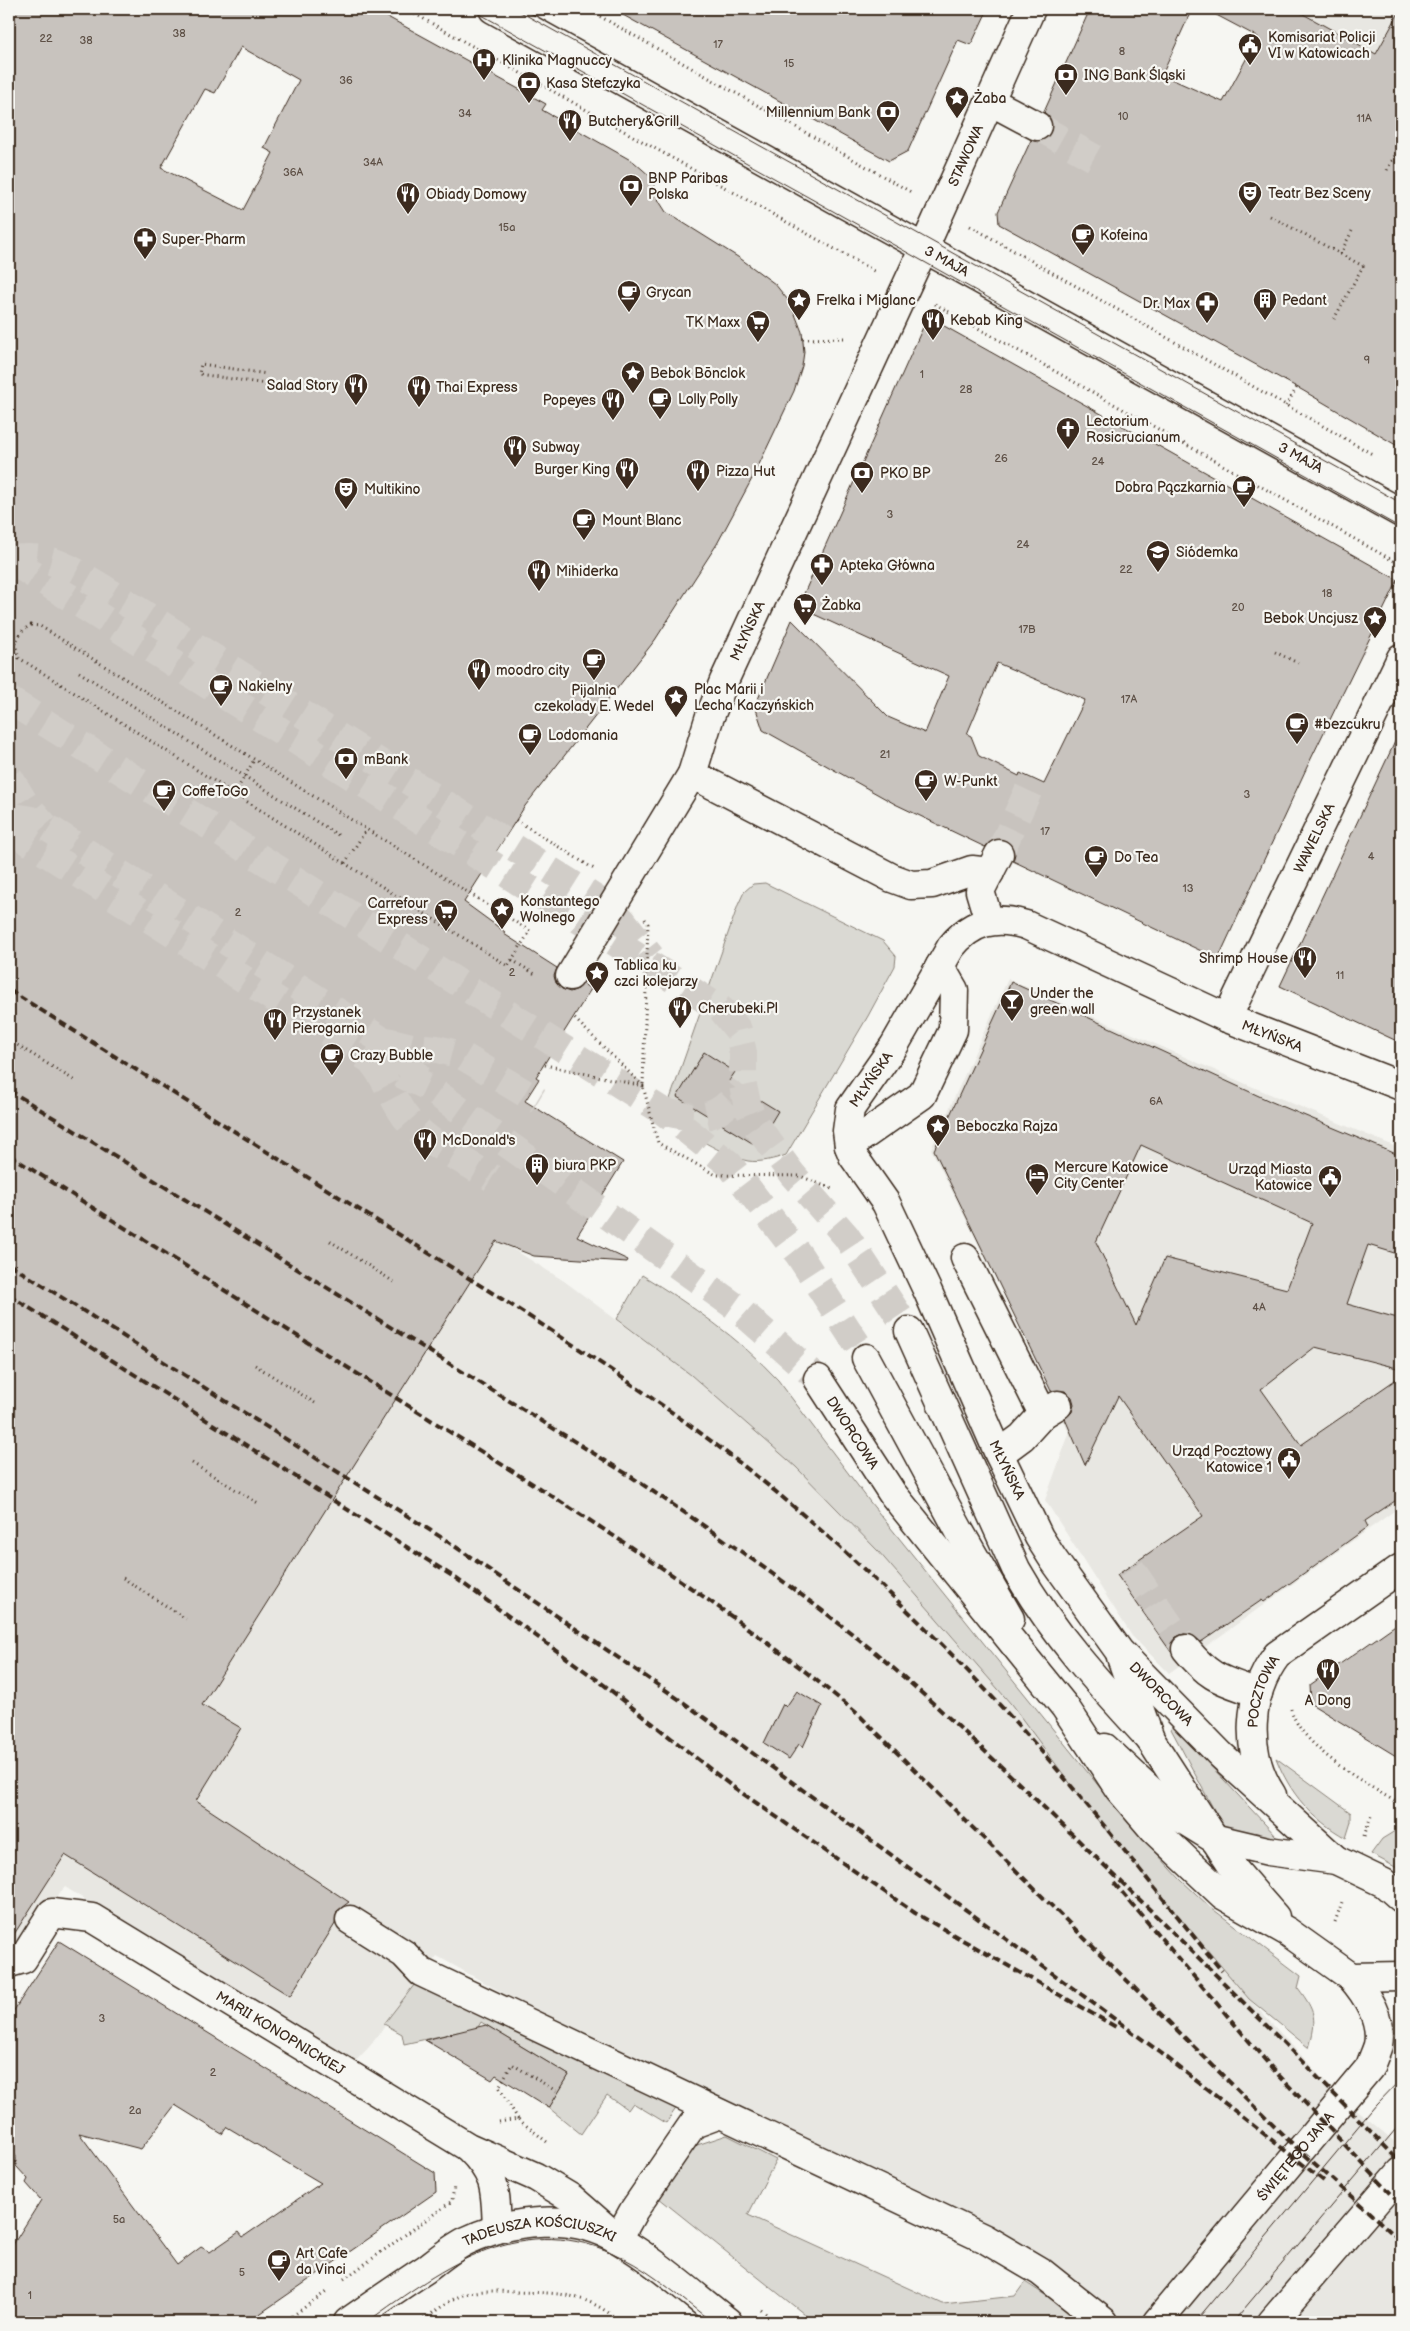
<svg xmlns="http://www.w3.org/2000/svg" width="1410" height="2331" font-family="'Balsamiq Sans',sans-serif">
  <style>
    .built { fill: #e8e7e2 }
    .green { fill: #dad9d3; stroke: #8a8278 }
    .building { fill: #c8c3be; stroke: #3b2a1e; fill-rule: evenodd }
    .lines { fill: none; stroke-linecap: round; stroke-linejoin: round }
    .minor-tunnel { stroke: #d1cdc8; stroke-width: 28; stroke-dasharray: 28 14; stroke-linecap: butt }
    .minor-casing { stroke: #3b2a1e; stroke-width: 31 }
    .path { stroke: #3b2a1e; stroke-width: 3; stroke-dasharray: 1 4; stroke-linecap: butt }
    .minor { stroke: #f6f6f2; stroke-width: 28 }
    .tram { stroke: #3b2a1e; stroke-width: 1 }
    .rail { stroke: #3b2a1e; stroke-width: 4; stroke-dasharray: 8 4; stroke-linecap: butt }
    .labels { text-anchor: middle; dominant-baseline: central; stroke-width: 4.5; stroke-linejoin: round; paint-order: stroke }
    .number-label { font-size: 11px; fill: #5e5046 }
    .poi-label { font-size: 14px; fill: #3b2a1e; stroke: #f6f6f2; text-anchor: start }
    .street-label { font-size: 14px; fill: #3b2a1e; stroke: #f6f6f2 }
  </style>
  <rect width="100%" height="100%" fill="#f6f6f2"/>
  <filter id="ink" filterUnits="userSpaceOnUse"><feTurbulence type="fractalNoise" baseFrequency=".02" numOctaves="2"/><feDisplacementMap in="SourceGraphic" scale="10" xChannelSelector="R" yChannelSelector="G"/><feConvolveMatrix kernelMatrix="1 2 1 2 8 2 1 2 1" color-interpolation-filters="sRGB"/></filter>
  <g filter="url(#ink)">
    <!-- built -->
    <path class="built" d="M1294,9H1401L1376,54Z
      M9,932L564,1281L691,1375L796,1467L878,1551L1011,1704L1099,1822L1249,1999L1334,2091L1401,2147V2322H1117L598,2046L437,1956L370,2046L350,2067L65,1887L12,1952L9,1950Z
      M1008,979L1246,1084L1401,1149V1506L1169,1673L1132,1636L1045,1500L1069,1434L1054,1395L931,1149Z"/>
    <!-- green -->
    <path class="green" d="M765,883L883,941L896,956L895,966L868,1016L786,1155C775,1159 760,1163 748,1161C729,1157 693,1138 679,1124C672,1117 670,1108 670,1099L738,905L744,892L753,884Z
      M642,1275C691,1305 739,1338 778,1380L870,1502L1126,1820L1181,1880L1210,1907L1301,1976L1298,1988C1316,2012 1317,2019 1309,2048L1249,1999L1099,1822L1011,1704L878,1551L796,1467L691,1375L617,1319Z
      M1173,1725L1276,1836L1275,1838L1228,1828L1221,1823L1171,1729Z
      M1276,1758L1351,1813V1822L1346,1838C1312,1819 1290,1794 1276,1758Z
      M1395,1831H1401V1870L1371,1854L1382,1839Z
      M418,1980L679,2104L666,2123L633,2103L628,2110L607,2095L581,2134L549,2108L569,2075L481,2022L471,2039L458,2032L404,2044L402,2034L384,2024Z
      M727,2135L776,2160L748,2215L943,2304L1015,2296L1025,2282L1082,2319L1079,2322H814L659,2198L694,2146Z"/>
    <!-- building -->
    <path class="building" d="M9,9H373L546,104L542,110L634,162L651,177L659,201L666,212L741,259L775,284L791,304L802,332L804,352L802,366L794,391L754,475L717,544L655,640L525,806L464,902L505,932L504,934L557,968L554,976L556,983L562,989L570,992L578,989L583,984L591,989L536,1077L539,1079L525,1101L623,1162L577,1236L628,1260L627,1262L534,1256L496,1241L202,1705L241,1728L196,1801L349,1902L337,1911L335,1924L290,1996L65,1855L9,1942ZM241,47L299,80L264,148L273,153L243,210L161,168L205,89L215,93Z
      M612,9H988L971,45L958,40L908,151L889,161Z
      M1090,9H1192L1162,75L1223,102L1258,37L1205,9H1294L1376,54L1401,9V448L1302,390L999,224L998,212L1031,140L1038,142L1045,139L1051,133L1053,125L1050,118L1044,112Z
      M937,322L1398,580L1307,767L1218,959L1013,861L1015,854L1012,846L1006,840L999,838L991,841L985,847L895,804L763,730L755,706L792,620L888,717L925,733L949,676L798,607L924,325ZM997,663L1085,700L1044,784L1020,773L1019,776L979,756L971,736L967,734Z
      M1401,729V1043L1280,986Z
      M1011,982L1272,1102L1401,1156V1255L1368,1245L1347,1304L1401,1319V1369L1315,1347L1261,1389L1301,1445L1401,1376V1497L1365,1521L1368,1527L1264,1602L1262,1600L1201,1642L1191,1634H1184L1176,1637L1171,1643V1652L1117,1575L1203,1516L1118,1396L1085,1465L1065,1419L1072,1412L1074,1404L1072,1397L1065,1391H1051L934,1150ZM1141,1145L1312,1223L1287,1289L1165,1258L1136,1325L1096,1242Z
      M704,1052L735,1072L729,1081L778,1111L757,1146L677,1097Z
      M1401,1621V1759L1311,1704L1310,1685Z
      M797,1691L822,1706L803,1747L799,1744L789,1759L764,1743L783,1704L786,1707Z
      M59,1941L435,2173L436,2192L248,2322H9V2251L41,2200L26,2183L28,2179L16,2166V2156L9,2149V2018ZM175,2105L222,2134L227,2127L321,2183L243,2237L239,2232L210,2252L201,2247L177,2265L79,2133L141,2149Z
      M486,2025L569,2075L549,2108L496,2075L492,2080L425,2040Z"/>
    <g class="lines">
      <!-- minor-tunnel -->
      <path class="minor-tunnel" d="M1037,126L1094,158
        M9,560C49,552 71,569 103,588L607,906L622,920L651,957
        M9,566H20L722,1010L738,1030L743,1053V1086L748,1107L756,1125L792,1174L846,1236L909,1331
        M9,700L664,1112L729,1164L799,1255L866,1358
        M9,777L24,802L45,826
        M9,816L31,820L45,826L380,1039L401,1057L420,1079
        M9,829L369,1059L426,1086L736,1307L818,1379
        M999,854L1031,785
        M383,1040L412,1047L437,1049L461,1055L538,1101
        M372,1062C386,1078 392,1098 404,1115C425,1143 462,1159 492,1178
        M665,1112C703,1121 719,1120 743,1086
        M1131,1569L1186,1649"/>
      <!-- minor casing -->
      <g class="minor-casing">
        <g id="minor">
          <path id="s1" d="M493,9L1401,513"/>
          <path d="M990,101L1037,126"/>
          <path id="s2" d="M990,872L972,870L932,884L911,885L892,878L692,774L709,719L724,681L924,248L1031,9"/>
          <path d="M989,921L980,891L999,854"/>
          <path d="M570,976L692,774"/>
          <path id="s3" d="M1227,1018L1401,658"/>
          <path d="M849,1146L922,1095L953,1030L954,990L940,966"/>
          <path d="M965,1258L1043,1414"/>
          <path d="M909,1331L1016,1569C1052,1633 1100,1685 1150,1739"/>
          <path d="M866,1358L960,1532L1010,1619"/>
          <path id="s4" d="M818,1379L892,1493L1065,1707L1119,1789L1153,1829L1223,1895L1288,1932L1351,1977L1401,1976"/>
          <path d="M999,1454L1022,1437L1043,1414L1058,1405"/>
          <path d="M1186,1649C1211,1680 1222,1680 1258,1693"/>
          <path d="M1121,1657L1150,1739L1236,1872L1275,1917"/>
          <path d="M1105,1748L1179,1817L1213,1838L1268,1851L1336,1860L1384,1883L1401,1898"/>
          <path id="s5" d="M1272,1795C1244,1753 1247,1695 1277,1655L1401,1568"/>
          <path id="s6" d="M1336,1860L1221,1755L1119,1651L1053,1559L1039,1537L999,1454L928,1292L886,1203L853,1156L849,1146L847,1131L850,1109L894,1046L951,947C971,922 995,915 1026,925L1227,1018L1401,1086"/>
          <path d="M350,1920L404,1954L421,1972L985,2239L1041,2272L1104,2322"/>
          <path id="s7" d="M9,1963L23,1959L52,1913L92,1918L468,2147L536,2177L571,2198L618,2239L634,2210L693,2124L720,2114"/>
          <path d="M469,2148C498,2177 495,2191 497,2229"/>
          <path id="s8" d="M348,2322C374,2304 400,2286 426,2269C439,2259 452,2248 466,2241C512,2219 574,2212 619,2240C658,2263 692,2294 728,2322"/>
          <path id="s9" d="M1157,2322L1370,2067C1372,2060 1376,2052 1378,2045C1383,2020 1366,1994 1351,1977"/>
          <path d="M1272,2322L1401,2172"/>
        </g>
      </g>
      <!-- path -->
      <path class="path" d="M406,9L874,271
        M587,9L911,192
        M1387,170L1401,144
        M1270,216L1363,266L1334,319
        M970,226L1374,455
        M1340,254L1352,231
        M935,304L1401,565
        M803,339L844,338
        M266,384L199,374L201,364L267,374
        M1286,406L1297,387
        M31,625L40,626L530,931L508,966L19,658L15,643L23,630Z
        M1275,652L1298,663
        M79,672L341,837
        M235,793L254,760
        M516,820L594,869
        M345,863L366,830
        M645,919L648,924L643,1086L658,1143L716,1175L800,1176L832,1189
        M512,960L535,974
        M9,1040L77,1082
        M545,1065L643,1086L574,1018
        M330,1241L394,1282
        M255,1365L318,1405
        M192,1463L258,1503
        M123,1578L186,1619
        M1291,1709C1301,1748 1368,1785 1401,1805
        M1364,1836L1371,1816
        M1335,1922L1342,1902
        M518,2119L499,2087L512,2064L556,2091
        M499,2122L518,2119L547,2142
        M344,2279L452,2201L454,2186
        M761,2310L777,2322
        M284,2322L326,2292
        M420,2322C435,2312 450,2298 469,2293C484,2290 499,2291 514,2292C560,2293 584,2292 621,2322"/>
      <!-- minor -->
      <use href="#minor" class="minor"/>
      <!-- tram -->
      <path class="tram" d="M471,9L1401,528
        M515,9L1401,503
        M367,2322C445,2266 523,2207 623,2258C655,2274 683,2300 712,2322
        M1195,2322L1376,2105L1401,2079
        M1233,2322L1401,2123"/>
      <!-- rail -->
      <path class="rail" d="M9,990C143,1074 277,1158 411,1242C542,1324 675,1406 794,1507C892,1591 984,1683 1067,1781C1120,1844 1170,1908 1222,1971
        M9,1090L630,1476C712,1531 794,1586 871,1649C941,1708 1007,1772 1074,1836C1185,1943 1294,2052 1401,2163
        M9,1155C153,1246 298,1336 442,1427C586,1517 729,1606 859,1715L1285,2137L1401,2241
        M9,1264L447,1541L683,1702L1161,2053L1324,2181
        M9,1295L454,1577L599,1681L729,1784L915,1913L1116,2027
        M1114,1883L1272,2068L1401,2204"/>
    </g>
  </g>
  <!-- icons -->
  <defs>
    <g id="civic-pin" transform="scale(1.25)"><path d="M0 17L-7.5 6A9.5 9.5 0 1 1 7.5 6Z" fill="#3b2a1e" stroke="#f6f6f2"/><path d="M-.6-6.5H3V-4.5H.6V-3L4-1V1h2V6H-6V1h2V-1L-.6-3ZM-1.2 2.5V6h2.4V2.5Z" fill="#fff"/></g>
    <g id="hospital-pin" transform="scale(1.25)"><path d="M0 17L-7.5 6A9.5 9.5 0 1 1 7.5 6Z" fill="#3b2a1e" stroke="#f6f6f2"/><path d="M-5-5h3v3.5h4V-5h3V5h-3V1.5h-4V5h-3Z" fill="#fff"/></g>
    <g id="bank-pin" transform="scale(1.25)"><path d="M0 17L-7.5 6A9.5 9.5 0 1 1 7.5 6Z" fill="#3b2a1e" stroke="#f6f6f2"/><path d="M-6-4H6V4H-6ZM0-2.3a2.3 2.3 0 1 0 0 4.6a2.3 2.3 0 1 0 0-4.6Z" fill="#fff"/></g>
    <g id="sight-pin" transform="scale(1.25)"><path d="M0 17L-7.5 6A9.5 9.5 0 1 1 7.5 6Z" fill="#3b2a1e" stroke="#f6f6f2"/><path d="M0-6L1.8-2.2L6-1.7L2.9 1.2L3.7 5.4L0 3.3L-3.7 5.4L-2.9 1.2L-6-1.7L-1.8-2.2Z" fill="#fff"/></g>
    <g id="restaurant-pin" transform="scale(1.25)"><path d="M0 17L-7.5 6A9.5 9.5 0 1 1 7.5 6Z" fill="#3b2a1e" stroke="#f6f6f2"/><path d="M-5-6h1v4h1v-4h1v4h1v-4h1v5L-1.5 .5V6h-2V.5L-5-1ZM5-6V6H3V1.5H1.5Q1.5-4 5-6Z" fill="#fff"/></g>
    <g id="theatre-pin" transform="scale(1.25)"><path d="M0 17L-7.5 6A9.5 9.5 0 1 1 7.5 6Z" fill="#3b2a1e" stroke="#f6f6f2"/><path d="M-5-5.5Q0-4 5-5.5V0Q5 5 0 6Q-5 5-5 0ZM-3.3-2.5H-1v1.5H-3.3ZM1-2.5H3.3v1.5H1ZM-2.8 1Q0 5.5 2.8 1Z" fill="#fff"/></g>
    <g id="cafe-pin" transform="scale(1.25)"><path d="M0 17L-7.5 6A9.5 9.5 0 1 1 7.5 6Z" fill="#3b2a1e" stroke="#f6f6f2"/><path d="M-5.5-4.5H6V0H3Q3 3.5 0 3.5H-2.5Q-5.5 3.5-5.5 0ZM3-3.2v2h1.7v-2ZM-6 4.5H4V6H-6Z" fill="#fff"/></g>
    <g id="pharmacy-pin" transform="scale(1.25)"><path d="M0 17L-7.5 6A9.5 9.5 0 1 1 7.5 6Z" fill="#3b2a1e" stroke="#f6f6f2"/><path d="M-2-6h4v4h4v4h-4v4h-4v-4h-4v-4h4Z" fill="#fff"/></g>
    <g id="building-pin" transform="scale(1.25)"><path d="M0 17L-7.5 6A9.5 9.5 0 1 1 7.5 6Z" fill="#3b2a1e" stroke="#f6f6f2"/><path d="M-4-6H4V6H1V3H-1V6H-4ZM-2.5-4.3h1.7v1.8h-1.7ZM.8-4.3h1.7v1.8H.8ZM-2.5-1h1.7V.8h-1.7ZM.8-1h1.7V.8H.8Z" fill="#fff"/></g>
    <g id="supermarket-pin" transform="scale(1.25)"><path d="M0 17L-7.5 6A9.5 9.5 0 1 1 7.5 6Z" fill="#3b2a1e" stroke="#f6f6f2"/><path d="M-6-5.5h2.5l.6 2H6L4.5 2H-2.5L-4.4-4H-6ZM-1.5 3.2a1.3 1.3 0 1 0 .1 0ZM3 3.2a1.3 1.3 0 1 0 .1 0Z" fill="#fff"/></g>
    <g id="church-pin" transform="scale(1.25)"><path d="M0 17L-7.5 6A9.5 9.5 0 1 1 7.5 6Z" fill="#3b2a1e" stroke="#f6f6f2"/><path d="M-1.2-6h2.4v3.5h3.3v2.4h-3.3V6h-2.4V-.1h-3.3v-2.4h3.3Z" fill="#fff"/></g>
    <g id="university-pin" transform="scale(1.25)"><path d="M0 17L-7.5 6A9.5 9.5 0 1 1 7.5 6Z" fill="#3b2a1e" stroke="#f6f6f2"/><path d="M0-5L7-2L0 1L-7-2ZM-4 1L0 2.5L4 1V4Q0 6-4 4Z" fill="#fff"/></g>
    <g id="bar-pin" transform="scale(1.25)"><path d="M0 17L-7.5 6A9.5 9.5 0 1 1 7.5 6Z" fill="#3b2a1e" stroke="#f6f6f2"/><path d="M-6-5H6L.8 .8V4.5H3.5V6h-7V4.5H-.8V.8Z" fill="#fff"/></g>
    <g id="hotel-pin" transform="scale(1.25)"><path d="M0 17L-7.5 6A9.5 9.5 0 1 1 7.5 6Z" fill="#3b2a1e" stroke="#f6f6f2"/><path d="M-6-4.5h1.5V1H6V5H4.5V3h-9V5H-6ZM-4 0a1.8 1.8 0 1 1 3.6 0ZM.5 0V-2.5h3Q6-2.5 6 0Z" fill="#fff"/></g>
  </defs>
  <g fill-rule="evenodd">
    <use href="#civic-pin" x="1250" y="45"/>
    <use href="#hospital-pin" x="484" y="60"/>
    <use href="#bank-pin" x="1066" y="75"/>
    <use href="#bank-pin" x="529" y="83"/>
    <use href="#sight-pin" x="957" y="98"/>
    <use href="#bank-pin" x="888" y="112"/>
    <use href="#restaurant-pin" x="570" y="121"/>
    <use href="#bank-pin" x="631" y="186"/>
    <use href="#theatre-pin" x="1250" y="193"/>
    <use href="#restaurant-pin" x="408" y="194"/>
    <use href="#cafe-pin" x="1083" y="235"/>
    <use href="#pharmacy-pin" x="145" y="239"/>
    <use href="#cafe-pin" x="629" y="292"/>
    <use href="#sight-pin" x="799" y="300"/>
    <use href="#building-pin" x="1265" y="300"/>
    <use href="#pharmacy-pin" x="1207" y="303"/>
    <use href="#restaurant-pin" x="933" y="320"/>
    <use href="#supermarket-pin" x="758" y="322"/>
    <use href="#sight-pin" x="633" y="373"/>
    <use href="#restaurant-pin" x="356" y="385"/>
    <use href="#restaurant-pin" x="419" y="387"/>
    <use href="#cafe-pin" x="660" y="399"/>
    <use href="#restaurant-pin" x="613" y="400"/>
    <use href="#church-pin" x="1068" y="429"/>
    <use href="#restaurant-pin" x="515" y="447"/>
    <use href="#restaurant-pin" x="627" y="469"/>
    <use href="#restaurant-pin" x="698" y="471"/>
    <use href="#bank-pin" x="862" y="473"/>
    <use href="#cafe-pin" x="1244" y="487"/>
    <use href="#theatre-pin" x="346" y="489"/>
    <use href="#cafe-pin" x="584" y="520"/>
    <use href="#university-pin" x="1158" y="552"/>
    <use href="#pharmacy-pin" x="822" y="565"/>
    <use href="#restaurant-pin" x="539" y="571"/>
    <use href="#supermarket-pin" x="805" y="605"/>
    <use href="#sight-pin" x="1375" y="618"/>
    <use href="#cafe-pin" x="594" y="660"/>
    <use href="#restaurant-pin" x="479" y="670"/>
    <use href="#cafe-pin" x="221" y="686"/>
    <use href="#sight-pin" x="676" y="697"/>
    <use href="#cafe-pin" x="1297" y="724"/>
    <use href="#cafe-pin" x="530" y="735"/>
    <use href="#bank-pin" x="346" y="759"/>
    <use href="#cafe-pin" x="926" y="781"/>
    <use href="#cafe-pin" x="164" y="791"/>
    <use href="#cafe-pin" x="1096" y="857"/>
    <use href="#sight-pin" x="502" y="909"/>
    <use href="#supermarket-pin" x="446" y="911"/>
    <use href="#restaurant-pin" x="1305" y="958"/>
    <use href="#sight-pin" x="597" y="973"/>
    <use href="#bar-pin" x="1012" y="1001"/>
    <use href="#restaurant-pin" x="680" y="1008"/>
    <use href="#restaurant-pin" x="275" y="1020"/>
    <use href="#cafe-pin" x="332" y="1055"/>
    <use href="#sight-pin" x="938" y="1126"/>
    <use href="#restaurant-pin" x="425" y="1140"/>
    <use href="#building-pin" x="537" y="1165"/>
    <use href="#hotel-pin" x="1037" y="1175"/>
    <use href="#civic-pin" x="1330" y="1177"/>
    <use href="#civic-pin" x="1289" y="1459"/>
    <use href="#restaurant-pin" x="1328" y="1670"/>
    <use href="#cafe-pin" x="279" y="2261"/>
  </g>
  <g class="labels">
    <!-- number labels -->
    <g class="number-label">
      <text x="179" y="33">38</text>
      <text x="46" y="38">22</text>
      <text x="86" y="40">38</text>
      <text x="718" y="44">17</text>
      <text x="1122" y="51">8</text>
      <text x="789" y="63">15</text>
      <text x="346" y="80">36</text>
      <text x="465" y="113">34</text>
      <text x="1123" y="116">10</text>
      <text x="1364" y="118">11A</text>
      <text x="373" y="162">34A</text>
      <text x="293" y="172">36A</text>
      <text x="507" y="227">15a</text>
      <text x="1367" y="360">9</text>
      <text x="922" y="374">1</text>
      <text x="966" y="389">28</text>
      <text x="1001" y="458">26</text>
      <text x="1098" y="461">24</text>
      <text x="890" y="514">3</text>
      <text x="1023" y="544">24</text>
      <text x="1126" y="569">22</text>
      <text x="1327" y="593">18</text>
      <text x="1238" y="607">20</text>
      <text x="1027" y="629">17B</text>
      <text x="1129" y="699">17A</text>
      <text x="885" y="754">21</text>
      <text x="1247" y="794">3</text>
      <text x="1045" y="831">17</text>
      <text x="1371" y="856">4</text>
      <text x="1188" y="888">13</text>
      <text x="238" y="912">2</text>
      <text x="512" y="972">2</text>
      <text x="1340" y="975">11</text>
      <text x="1156" y="1101">6A</text>
      <text x="1259" y="1307">4A</text>
      <text x="102" y="2018">3</text>
      <text x="213" y="2072">2</text>
      <text x="135" y="2110">2a</text>
      <text x="119" y="2219">5a</text>
      <text x="242" y="2272">5</text>
      <text x="30" y="2295">1</text>
    </g>
    <!-- poi labels -->
    <g class="poi-label">
      <text x="1268" y="37">Komisariat Policji<tspan x="1268" dy="16">VI w Katowicach</tspan></text>
      <text x="502" y="60">Klinika Magnuccy</text>
      <text x="1084" y="75">ING Bank Śląski</text>
      <text x="546" y="83">Kasa Stefczyka</text>
      <text x="974" y="98">Żaba</text>
      <text x="870" y="112" text-anchor="end">Millennium Bank</text>
      <text x="588" y="121">Butchery&amp;Grill</text>
      <text x="648" y="178">BNP Paribas<tspan x="648" dy="16">Polska</tspan></text>
      <text x="1268" y="193">Teatr Bez Sceny</text>
      <text x="426" y="194">Obiady Domowy</text>
      <text x="1100" y="235">Kofeina</text>
      <text x="162" y="239">Super-Pharm</text>
      <text x="646" y="292">Grycan</text>
      <text x="816" y="300">Frelka i Miglanc</text>
      <text x="1282" y="300">Pedant</text>
      <text x="1190" y="303" text-anchor="end">Dr. Max</text>
      <text x="950" y="320">Kebab King</text>
      <text x="740" y="322" text-anchor="end">TK Maxx</text>
      <text x="650" y="373">Bebok Bōnclok</text>
      <text x="338" y="385" text-anchor="end">Salad Story</text>
      <text x="436" y="387">Thai Express</text>
      <text x="678" y="399">Lolly Polly</text>
      <text x="596" y="400" text-anchor="end">Popeyes</text>
      <text x="1086" y="421">Lectorium<tspan x="1086" dy="16">Rosicrucianum</tspan></text>
      <text x="532" y="447">Subway</text>
      <text x="610" y="469" text-anchor="end">Burger King</text>
      <text x="716" y="471">Pizza Hut</text>
      <text x="880" y="473">PKO BP</text>
      <text x="1226" y="487" text-anchor="end">Dobra Pączkarnia</text>
      <text x="364" y="489">Multikino</text>
      <text x="602" y="520">Mount Blanc</text>
      <text x="1176" y="552">Siódemka</text>
      <text x="840" y="565">Apteka Główna</text>
      <text x="556" y="571">Mihiderka</text>
      <text x="822" y="605">Żabka</text>
      <text x="1358" y="618" text-anchor="end">Bebok Uncjusz</text>
      <text x="496" y="670">moodro city</text>
      <text x="238" y="686">Nakielny</text>
      <text x="694" y="689">Plac Marii i<tspan x="694" dy="16">Lecha Kaczyńskich</tspan></text>
      <text x="594" y="690" text-anchor="middle">Pijalnia<tspan x="594" dy="16">czekolady E. Wedel</tspan></text>
      <text x="1314" y="724">#bezcukru</text>
      <text x="548" y="735">Lodomania</text>
      <text x="364" y="759">mBank</text>
      <text x="944" y="781">W-Punkt</text>
      <text x="182" y="791">CoffeToGo</text>
      <text x="1114" y="857">Do Tea</text>
      <text x="520" y="901">Konstantego<tspan x="520" dy="16">Wolnego</tspan></text>
      <text x="428" y="903" text-anchor="end">Carrefour<tspan x="428" dy="16">Express</tspan></text>
      <text x="1288" y="958" text-anchor="end">Shrimp House</text>
      <text x="614" y="965">Tablica ku<tspan x="614" dy="16">czci kolejarzy</tspan></text>
      <text x="1030" y="993">Under the<tspan x="1030" dy="16">green wall</tspan></text>
      <text x="698" y="1008">Cherubeki.Pl</text>
      <text x="292" y="1012">Przystanek<tspan x="292" dy="16">Pierogarnia</tspan></text>
      <text x="350" y="1055">Crazy Bubble</text>
      <text x="956" y="1126">Beboczka Rajza</text>
      <text x="442" y="1140">McDonald's</text>
      <text x="554" y="1165">biura PKP</text>
      <text x="1054" y="1167">Mercure Katowice<tspan x="1054" dy="16">City Center</tspan></text>
      <text x="1312" y="1169" text-anchor="end">Urząd Miasta<tspan x="1312" dy="16">Katowice</tspan></text>
      <text x="1272" y="1451" text-anchor="end">Urząd Pocztowy<tspan x="1272" dy="16">Katowice 1</tspan></text>
      <text x="1328" y="1700" text-anchor="middle">A Dong</text>
      <text x="296" y="2253">Art Cafe<tspan x="296" dy="16">da Vinci</tspan></text>
    </g>
    <!-- street labels -->
    <g class="street-label">
      <text stroke="none"><textPath href="#s2" startOffset="1004">STAWOWA</textPath></text>
      <text stroke="none"><textPath href="#s1" startOffset="519">3 MAJA</textPath></text>
      <text stroke="none"><textPath href="#s1" startOffset="924">3 MAJA</textPath></text>
      <text stroke="none"><textPath href="#s2" startOffset="481">MŁYŃSKA</textPath></text>
      <text stroke="none"><textPath href="#s3" startOffset="200">WAWELSKA</textPath></text>
      <text stroke="none"><textPath href="#s6" startOffset="1459">MŁYŃSKA</textPath></text>
      <text stroke="none"><textPath href="#s6" startOffset="950">MŁYŃSKA</textPath></text>
      <text stroke="none"><textPath href="#s4" startOffset="64">DWORCOWA</textPath></text>
      <text transform="translate(1007 1470) rotate(64)">MŁYŃSKA</text>
      <text stroke="none"><textPath href="#s5" startOffset="109">POCZTOWA</textPath></text>
      <text transform="translate(1161 1694) rotate(45)">DWORCOWA</text>
      <text stroke="none"><textPath href="#s7" startOffset="330">MARII KONOPNICKIEJ</textPath></text>
      <text stroke="none"><textPath href="#s9" startOffset="216">ŚWIĘTEGO JANA</textPath></text>
      <text stroke="none"><textPath href="#s8" startOffset="219">TADEUSZA KOŚCIUSZKI</textPath></text>
    </g>
  </g>
  <!-- margin -->
  <rect width="1410" height="2331" fill="none" stroke="#f6f6f2" stroke-width="30"/>
  <rect x="15" y="15" width="1380" height="2301" fill="none" stroke="#3b2a1e" stroke-width="2" filter="url(#ink)"/>
</svg>
